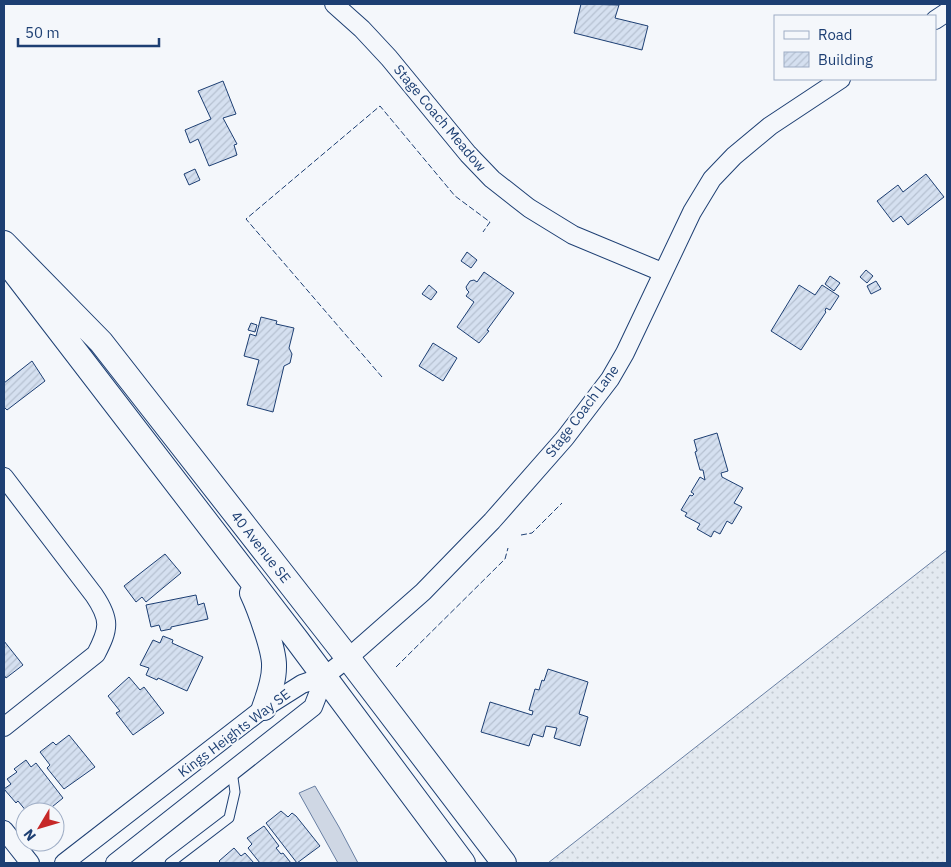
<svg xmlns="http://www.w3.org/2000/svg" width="951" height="867" font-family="'IBM Plex Sans',sans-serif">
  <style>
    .grass { fill: url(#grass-dots); stroke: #687fa3 }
    .water { fill: #cfd7e4; stroke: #687fa3 }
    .building { fill: url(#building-hatch); stroke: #1d3f73 }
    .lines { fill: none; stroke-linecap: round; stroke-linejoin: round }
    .lane-casing { stroke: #1d3f73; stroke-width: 11 }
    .street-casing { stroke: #1d3f73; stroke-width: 20 }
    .secondary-casing { stroke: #1d3f73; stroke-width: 26 }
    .lane { stroke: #f4f7fb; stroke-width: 9 }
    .street { stroke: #f4f7fb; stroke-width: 18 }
    .secondary { stroke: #f4f7fb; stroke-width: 24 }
    .fence { stroke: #1d3f73; stroke-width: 1; stroke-dasharray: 6 2.5; stroke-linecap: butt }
    .labels { text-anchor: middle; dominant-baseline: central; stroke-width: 4; stroke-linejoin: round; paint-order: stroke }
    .street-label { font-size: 14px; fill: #1d3f73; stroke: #f4f7fb }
  </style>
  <defs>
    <pattern id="grass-dots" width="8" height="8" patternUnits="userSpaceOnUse" patternTransform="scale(1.25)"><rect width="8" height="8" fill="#e3e9f0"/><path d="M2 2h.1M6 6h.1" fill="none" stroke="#c2c9d1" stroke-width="1.8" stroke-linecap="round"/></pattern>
    <pattern id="building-hatch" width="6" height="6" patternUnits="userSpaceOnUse" patternTransform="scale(1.25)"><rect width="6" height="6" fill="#d5e0f0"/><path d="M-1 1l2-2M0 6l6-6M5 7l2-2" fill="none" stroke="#b6c1d1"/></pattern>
  </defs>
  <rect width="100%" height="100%" fill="#f4f7fb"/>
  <!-- grass -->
  <path class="grass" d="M947,550V863H548Z"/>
  <!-- water -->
  <path class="water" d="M315,786L339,827L358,863H338L299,793Z"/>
  <!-- building -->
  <path class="building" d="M581,4L619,5L615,18L648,26L642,50L574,33Z
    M223,81L236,114L223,118L237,144L234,145L237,155L209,166L198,139L190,143L185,130L211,119L198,91Z
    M195,169L200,180L189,185L184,174Z
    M926,174L944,197L908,225L901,216L893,222L877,201L898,185L903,192Z
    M467,252L477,260L471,268L461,261Z
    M866,270L873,276L867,283L860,277Z
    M484,272L514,293L487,330L489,331L479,343L457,327L474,302L466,296L469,292L467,290L466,287L470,281L474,280L477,282Z
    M830,276L840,283L834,291L825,284Z
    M876,281L881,289L871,294L867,286Z
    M429,285L437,292L431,300L422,294Z
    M799,285L815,295L822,285L839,296L830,310L826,308L825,311L826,312L801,350L771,331Z
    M261,317L277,321L276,324L294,328L289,348L292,354L290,363L284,366L273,412L247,405L259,360L244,356L250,334L256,336Z
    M251,323L257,325L255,332L248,330Z
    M433,343L457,358L443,381L419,366Z
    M32,361L45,381L7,410L4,407V383Z
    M717,433L728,471L721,473L722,477L743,488L734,503L742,507L732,524L727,521L720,534L714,531L711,537L697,529L700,524L685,516L687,513L681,510L690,495L692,496L694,494L691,492L700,477L705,480L703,470H700L695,452L697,451L694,440Z
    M165,554L181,573L146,602L142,597L136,602L124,586Z
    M196,595L198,605L204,603L208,619L171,627V629L161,631L159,625L151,627L146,605Z
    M163,636L173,640L172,643L203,657L187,691L158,678L157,680L146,675L149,668L140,665L153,640L160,643Z
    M4,641L23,665L6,678L4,675Z
    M548,669L588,682L579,714L588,717L580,746L554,738L557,728L546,726L543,737L533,734L529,746L481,732L490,702L532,715L533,711L529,710L535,689L539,690L542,680L544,681Z
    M129,677L140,690L144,687L164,713L133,735L116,713L120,711L108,696Z
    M69,735L95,767L64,789L47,768L50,765L40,752L53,742L56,745Z
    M26,760L31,767L36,763L63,798L47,811L44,806L41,808L44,812H27L18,801L16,803L4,789L11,784L7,779L17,772L14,769Z
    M281,811L288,817L292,813L296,816L320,846L297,863L266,823Z
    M264,826L279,846L276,848L281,854L283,853L291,863H260L248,848L252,844L247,838Z
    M234,848L241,856L245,853L254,863H221L219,861Z"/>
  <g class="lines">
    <!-- lane casing -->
    <g class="lane-casing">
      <path id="lane" d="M170,863L229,818L235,792L232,771"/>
    </g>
    <!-- street casing -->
    <g class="street-casing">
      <path id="street" d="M334,4L362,29L389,58L468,154L492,179L529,208L573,235L662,272
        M935,20L947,12
        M4,477L94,595C111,620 109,629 96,654L4,727
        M4,830L30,863
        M64,863L264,708L302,684L325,676L348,658L423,592L492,521L565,438L610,379L625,353L692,212L712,179L734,156L770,126L841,79
        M115,863L313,707L325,676"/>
    </g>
    <!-- secondary casing -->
    <g class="secondary-casing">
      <path id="secondary" d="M4,243L101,342L348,658L504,863
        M12,269L297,640L463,863
        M252,593C259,608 275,651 274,667C274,681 269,694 264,708"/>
    </g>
    <!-- lane -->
    <use href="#lane" class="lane"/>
    <!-- street -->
    <use href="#street" class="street"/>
    <!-- secondary -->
    <use href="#secondary" class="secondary"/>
    <!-- fence -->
    <path class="fence" d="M382,377L246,219L380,106L455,196L490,222L483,232
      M521,535L532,533L562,503
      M396,667L505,559L508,548"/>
  </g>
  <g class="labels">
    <!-- street labels -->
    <g class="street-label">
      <text transform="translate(440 118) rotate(50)">Stage Coach Meadow</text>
      <text transform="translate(582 411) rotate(-53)">Stage Coach Lane</text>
      <text transform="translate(261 547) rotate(52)">40 Avenue SE</text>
      <text transform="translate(234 733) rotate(-37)">Kings Heights Way SE</text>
    </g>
  </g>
  <!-- border -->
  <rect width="951" height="867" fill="none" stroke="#1d3f73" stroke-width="10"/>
  <!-- legend -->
  <rect x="774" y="15" width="162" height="65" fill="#f4f7fb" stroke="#9eadc5"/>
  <rect x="784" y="31" width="25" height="8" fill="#f4f7fb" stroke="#9eadc5"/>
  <text x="818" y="40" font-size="15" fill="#1d3f73">Road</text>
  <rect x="784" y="52" width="25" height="15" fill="url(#building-hatch)" stroke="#9eadc5"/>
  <text x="818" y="65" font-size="15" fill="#1d3f73">Building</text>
  <!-- north arrow -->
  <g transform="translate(40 827) rotate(232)"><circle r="24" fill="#f4f7fb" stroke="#9eadc5"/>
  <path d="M0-4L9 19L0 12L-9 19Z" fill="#c62828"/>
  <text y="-8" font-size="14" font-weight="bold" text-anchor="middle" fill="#1d3f73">N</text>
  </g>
  <!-- scale -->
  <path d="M18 38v8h141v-8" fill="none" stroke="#1d3f73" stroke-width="2.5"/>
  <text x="25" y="38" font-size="15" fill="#1d3f73" stroke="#f4f7fb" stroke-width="4" paint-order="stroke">50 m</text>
</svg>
